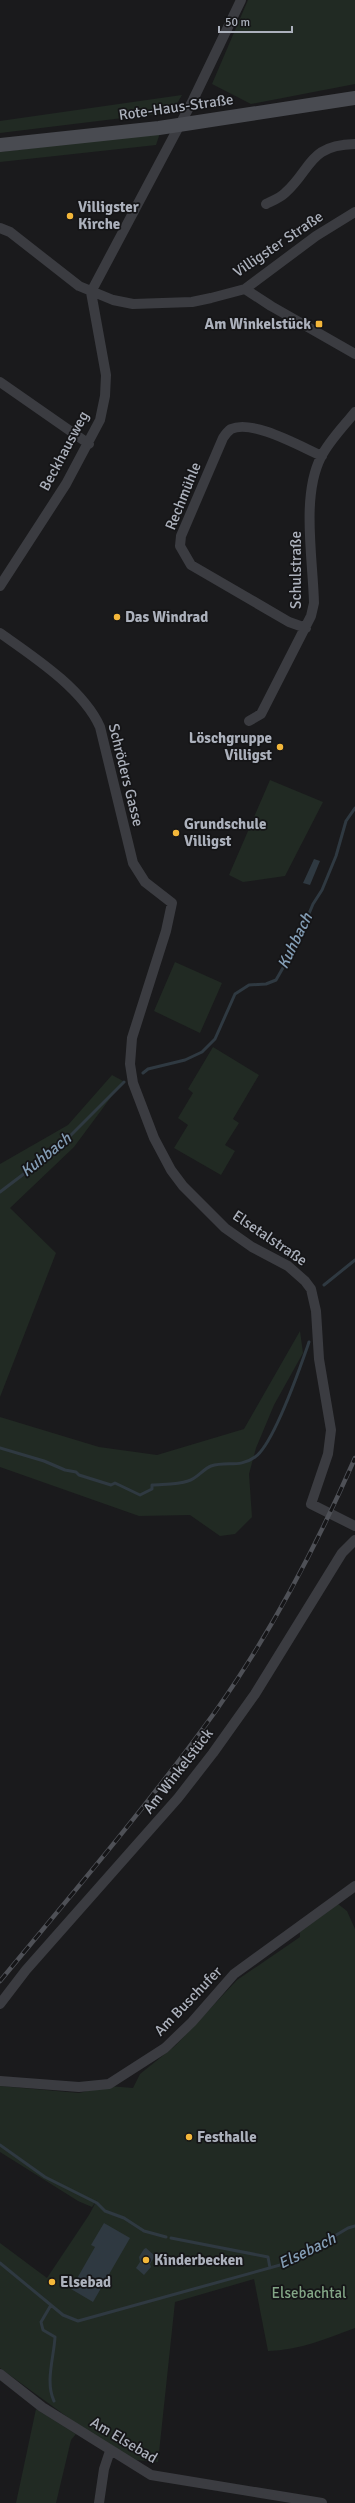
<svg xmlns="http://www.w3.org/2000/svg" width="355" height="2503" font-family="Signika,sans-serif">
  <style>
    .green { fill: #212a23 }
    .water { fill: #2f3941 }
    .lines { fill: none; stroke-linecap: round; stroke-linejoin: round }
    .stream { stroke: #2f3941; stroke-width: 3 }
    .street { stroke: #3b3c41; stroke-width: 10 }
    .secondary { stroke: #494b51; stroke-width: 14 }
    .rail-casing { stroke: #4e5056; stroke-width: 4.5 }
    .rail { stroke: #151517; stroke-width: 3; stroke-dasharray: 9; stroke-linecap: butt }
    .poi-dot { fill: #f4b73a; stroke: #151517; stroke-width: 1.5 }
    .labels { text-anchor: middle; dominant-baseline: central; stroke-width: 3.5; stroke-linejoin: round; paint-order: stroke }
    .street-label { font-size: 15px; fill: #acb1bc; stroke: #151517 }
    .poi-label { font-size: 15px; font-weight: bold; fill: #acb1bc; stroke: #151517; text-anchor: start }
    .park-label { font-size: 15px; fill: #83a686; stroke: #151517 }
    .water-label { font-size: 16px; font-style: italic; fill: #849eb6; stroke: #151517 }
  </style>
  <rect width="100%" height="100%" fill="#1a1a1c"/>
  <!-- green -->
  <path class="green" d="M248,0H355V84L251,104L212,84Z
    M182,95L172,112L0,133V121Z
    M160,133L156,145L0,162V152Z
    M270,780L323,802L285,876L243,882L229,875Z
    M175,962L222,983L200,1033L154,1011Z
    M213,1047L259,1075L233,1119L239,1123L225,1145L235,1151L221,1175L174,1148L188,1125L178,1118L193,1093L188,1089Z
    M112,1075L123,1081L74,1147L10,1208L56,1253L0,1397V1164L68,1125Z
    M300,1331L303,1353L274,1405L256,1448L249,1474L252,1517L235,1534L220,1536L190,1515L139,1516L0,1467V1417L99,1447L157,1455L244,1429Z
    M338,1904L347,1911L355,1929V2328C326,2339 300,2350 268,2351L254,2279L175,2302L158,2462L125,2459L0,2368V2243L47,2278L89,2215L97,2200L92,2207L78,2201L0,2152V2086L79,2093L109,2086L133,2088L140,2074L176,2045L237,1980L300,1937V1932Z
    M36,2409L76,2434L71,2440L56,2503H16Z"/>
  <!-- water -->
  <path class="water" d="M314,859L320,861L310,885L303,883Z
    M104,2223L130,2238L93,2302L71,2289L95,2247L91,2245Z
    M146,2248L155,2256L150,2264L151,2267L144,2275L136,2268L140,2262L139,2257L144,2249Z"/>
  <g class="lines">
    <!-- stream -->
    <path class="stream" d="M143,1073L148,1069L185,1060L202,1052L215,1039L235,994L249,985L266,984L276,980L296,945L313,904L322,890L336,856L346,821L355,808
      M0,1192L58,1148L124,1082
      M324,1285L355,1260
      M0,1448L44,1461L65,1470L76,1472L79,1475L111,1485L115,1483L140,1495L152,1489V1485C163,1484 177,1485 188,1481C197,1479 203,1469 211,1466C227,1461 240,1468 255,1457C274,1444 301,1365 309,1342
      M0,2145L45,2177L97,2203L105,2211L124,2218L144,2231L166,2237
      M171,2238L268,2257L270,2268
      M0,2263L63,2315L78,2321L291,2262L348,2228L355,2226
      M51,2305L41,2322L43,2330L55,2337C54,2357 45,2382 54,2401"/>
    <!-- street -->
    <path class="street" d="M266,204C272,201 280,198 285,193C312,169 308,145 355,144
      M0,228L10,232L79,286L113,300L133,304L192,302L211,298L245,289L316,236L355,212
      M245,289L271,306L355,354
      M91,292L193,100L241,0
      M0,382L89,444
      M0,586L66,484L100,420L105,396L106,375L91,292
      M306,628L289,622L191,565L180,546L181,536L223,438C225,435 228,431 231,429C253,419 301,447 322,456
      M0,633C34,657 83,689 100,727L133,863L145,882L172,903L166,931L132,1038L130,1064L133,1083L154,1138L171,1170L183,1186L225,1228L252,1247L288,1266L305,1281L311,1289L316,1311L319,1359L331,1430L328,1454L311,1504L355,1526
      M249,721L261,714L311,616L314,603C313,559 301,496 321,457C329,441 344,426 355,412
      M0,2004L26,1970L178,1798L213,1753L255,1694L342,1553L355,1540
      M0,2081L79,2087L109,2084L165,2048L192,2022L234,1974L355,1886
      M0,2374L42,2407L151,2475L322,2503
      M99,2503L104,2469L110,2451"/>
    <!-- secondary -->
    <path class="secondary" d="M0,145L159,128L355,98"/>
    <!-- rail casing -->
    <g class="rail-casing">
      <path id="rail" d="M0,1981C73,1893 148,1805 215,1712C271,1633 316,1547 355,1458"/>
    </g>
    <!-- rail -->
    <use href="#rail" class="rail"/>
  </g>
  <!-- markers -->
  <g class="poi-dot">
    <circle cx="70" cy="216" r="4"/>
    <rect x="315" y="320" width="8" height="8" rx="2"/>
    <circle cx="117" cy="617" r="4"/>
    <circle cx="280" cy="747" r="4"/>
    <circle cx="176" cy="833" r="4"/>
    <circle cx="189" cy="2137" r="4"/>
    <circle cx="146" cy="2260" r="4"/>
    <circle cx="52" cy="2282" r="4"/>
  </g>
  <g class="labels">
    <!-- street labels -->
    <g class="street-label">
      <text transform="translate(176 107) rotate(-8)">Rote-Haus-Straße</text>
      <text transform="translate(278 244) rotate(-34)">Villigster Straße</text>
      <text transform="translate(64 451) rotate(-62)">Beckhausweg</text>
      <text transform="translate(183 496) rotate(-68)">Rechmühle</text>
      <text transform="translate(296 570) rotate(-90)">Schulstraße</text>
      <text transform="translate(126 775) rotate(76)">Schröders Gasse</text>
      <text transform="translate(270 1238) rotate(34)">Elsetalstraße</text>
      <text transform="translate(178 1771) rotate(-52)">Am Winkelstück</text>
      <text transform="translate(188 2001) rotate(-46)">Am Buschufer</text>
      <text transform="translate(124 2440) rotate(31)">Am Elsebad</text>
    </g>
    <!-- poi labels -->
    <g class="poi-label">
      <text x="78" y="207">Villigster<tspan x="78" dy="17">Kirche</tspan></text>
      <text x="311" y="324" text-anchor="end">Am Winkelstück</text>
      <text x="125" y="617">Das Windrad</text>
      <text x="272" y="738" text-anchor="end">Löschgruppe<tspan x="272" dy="17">Villigst</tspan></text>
      <text x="184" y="824">Grundschule<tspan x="184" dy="17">Villigst</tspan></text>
      <text x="197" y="2137">Festhalle</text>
      <text x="154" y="2260">Kinderbecken</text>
      <text x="60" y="2282">Elsebad</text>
    </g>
    <!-- park labels -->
    <g class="park-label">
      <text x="309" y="2293">Elsebachtal</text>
    </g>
    <!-- water labels -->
    <g class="water-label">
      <text transform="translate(295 941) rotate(-64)">Kuhbach</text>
      <text transform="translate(46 1155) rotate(-39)">Kuhbach</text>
      <text transform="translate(307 2251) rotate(-26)">Elsebach</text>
    </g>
  </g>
  <!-- scale -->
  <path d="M219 26v6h73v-6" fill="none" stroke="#acb1bc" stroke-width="2"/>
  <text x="225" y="26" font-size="12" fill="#acb1bc" stroke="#151517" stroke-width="3" paint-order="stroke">50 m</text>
</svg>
